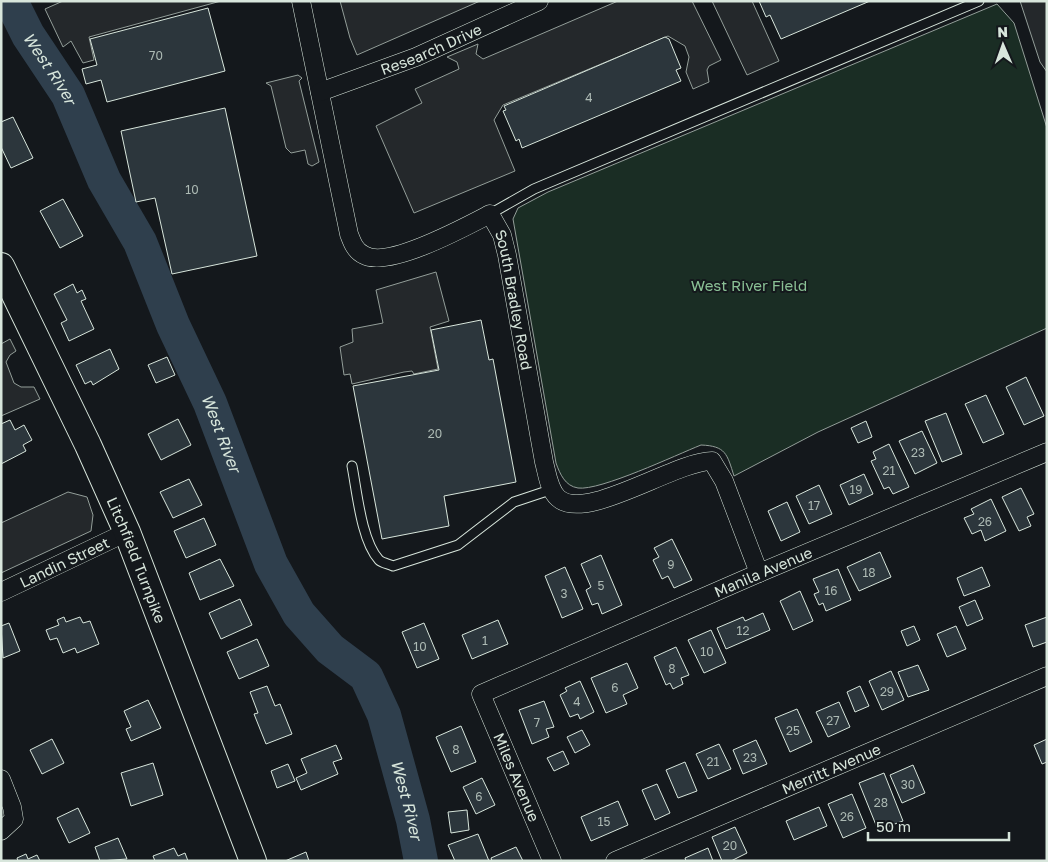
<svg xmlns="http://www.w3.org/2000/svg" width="1048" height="862" font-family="'Golos Text',sans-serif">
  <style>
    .green { fill: #1a2d24; stroke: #939e99 }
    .parking { fill: #24282b; stroke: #939e99 }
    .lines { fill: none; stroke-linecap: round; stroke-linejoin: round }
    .river { stroke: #2f3f4d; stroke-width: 34 }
    .building { fill: #2c363c; stroke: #d8e6dc }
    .lane-casing { stroke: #d8e6dc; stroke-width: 11 }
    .street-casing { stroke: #d8e6dc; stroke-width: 19 }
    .primary-casing { stroke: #d8e6dc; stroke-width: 28 }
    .lane { stroke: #14181c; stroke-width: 9 }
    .street { stroke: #14181c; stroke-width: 18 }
    .primary { stroke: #14181c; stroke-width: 26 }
    .labels { text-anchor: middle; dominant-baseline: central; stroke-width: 4; stroke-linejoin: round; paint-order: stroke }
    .number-label { font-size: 12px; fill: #adbab4 }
    .street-label { font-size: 15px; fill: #d8e6dc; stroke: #14181c }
    .park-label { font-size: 15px; fill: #8ac095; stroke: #14181c }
    .water-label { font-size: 16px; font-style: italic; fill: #d8e6dc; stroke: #14181c }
  </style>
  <rect width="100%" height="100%" fill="#14181c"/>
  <!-- green -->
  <path class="green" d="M997,4L1014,23L1047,128V328L818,432L734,476C727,454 726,446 701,445C676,455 600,491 578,488C565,486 560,474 556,463L513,219L518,208L548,192Z"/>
  <!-- parking -->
  <path class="parking" d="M63,1H221L89,37L94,60L83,63L71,41L63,47L45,9Z
    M340,1H480L357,55L350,38Z
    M618,1H692L721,60L709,66L707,70L709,82L693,89L686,72L689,57L685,46L668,36L503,105L494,120L515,171L414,213L376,126L422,103L415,89L459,69L457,62L447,57L478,44L476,54L483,59Z
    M712,1H752L779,61L747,75Z
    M1020,1H1047V72L1040,62Z
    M298,75L302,78L299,81L319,162L312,166L308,164L305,150L291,153L286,148L271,86L266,83Z
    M436,272L449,321L430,327L438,369L414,374L412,371L404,372L352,384L350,374L344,375L340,347L353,342L352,329L383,323L376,290Z
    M10,339L16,351L10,355L6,362L14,383L21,387H34L40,399L1,416V344Z
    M68,492L87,497L93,515L91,531L1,573V523Z"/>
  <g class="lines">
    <!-- river -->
    <path class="river" id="s1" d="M11,1L28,35L68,95L104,180L140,242L173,325L210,403L271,564L299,614L330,649L366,676L384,715L413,820L421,861"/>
  </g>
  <!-- building -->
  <path class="building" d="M759,1H870L781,39L770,15L766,17Z
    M208,8L225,71L107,102L101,80L86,84L82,69L97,65L90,39Z
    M665,37L669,39L681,68L676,70L681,81L522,148L519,139L516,141L503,111L506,110L504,106Z
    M225,108L257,256L172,274L155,198L136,202L121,131Z
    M13,117L33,158L11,168L1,147V122Z
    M63,199L83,236L60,248L40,211Z
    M73,284L77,293L82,290L86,299L81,301L94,329L69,341L61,323L67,320L54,294Z
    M481,320L489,360L493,359L516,482L444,496L449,526L382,539L353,386L439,370L431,330Z
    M110,349L119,369L93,385L91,381L85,384L76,365Z
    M167,357L175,375L156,383L148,365Z
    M1026,377L1044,416L1024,425L1006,387Z
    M986,395L1004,434L983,443L965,404Z
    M946,413L962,454L942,462L925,421Z
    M178,419L191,445L161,460L148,434Z
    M10,420L15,430L24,425L32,440L23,445L26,451L1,464V424Z
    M866,421L872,437L858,443L851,428Z
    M922,431L937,463L915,474L899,441Z
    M889,444L909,487L893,494L889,487L884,489L871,461L876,459L873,452Z
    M864,474L873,494L849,505L840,485Z
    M189,479L202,505L173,518L160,492Z
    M819,485L832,514L809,524L796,496Z
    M1021,488L1034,514L1027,517L1031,526L1019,531L1002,497Z
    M991,499L1006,531L985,541L981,530L972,534L964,518L974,514L971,509Z
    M787,502L800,532L781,541L768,511Z
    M204,518L216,545L186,558L174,531Z
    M672,539L692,580L674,588L668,576L662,579L653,560L659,557L654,548Z
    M880,552L891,577L859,591L847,567Z
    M601,555L622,605L602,614L598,603L592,605L586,590L591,587L581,564Z
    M220,559L234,586L200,600L189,573Z
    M565,567L583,609L562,618L545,576Z
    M982,567L990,586L964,596L957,578Z
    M838,569L851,600L826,611L823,603L819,605L814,594L819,592L813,579Z
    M800,591L813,621L793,630L780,601Z
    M240,599L252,625L221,639L209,613Z
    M975,600L983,619L967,626L959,607Z
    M763,613L770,630L726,649L717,628L743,617L745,621Z
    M64,617L66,622L80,617L83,623L90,621L99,644L77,653L75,648L63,653L57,638L50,640L46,630L59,625L57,620Z
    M1047,617V642L1033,647L1025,625Z
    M498,620L508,644L472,659L462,635Z
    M9,623L20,651L3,658L1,626Z
    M424,623L439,659L417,668L402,632Z
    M914,626L920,640L907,646L901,631Z
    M956,626L966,649L947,657L937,634Z
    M711,630L726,663L704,673L688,640Z
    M257,639L269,666L239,679L227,652Z
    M676,647L689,675L681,678L683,684L673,689L670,683L666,685L654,657Z
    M627,663L638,688L623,695L627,704L606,713L591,678Z
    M918,665L929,690L908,697L898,672Z
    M891,671L904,700L882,710L869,681Z
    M580,681L594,712L580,719L578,714L570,717L560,695L567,691L565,688Z
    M267,686L275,706L280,704L292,734L266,744L254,714L258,713L250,692Z
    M860,686L869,706L855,712L847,692Z
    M148,700L161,728L131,741L126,729L131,727L124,711Z
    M544,701L554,727L546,729L549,737L532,744L519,710Z
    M839,702L850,727L828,737L816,712Z
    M797,709L812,742L790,752L775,718Z
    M461,726L476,762L451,772L436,737Z
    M582,730L590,745L575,753L567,737Z
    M52,739L64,763L42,774L30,750Z
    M1047,739V762L1042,764L1034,745Z
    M756,740L767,764L743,774L733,750Z
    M719,744L731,769L708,779L696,754Z
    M336,745L342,759L333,762L338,774L301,790L296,778L307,773L301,759Z
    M563,751L569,764L554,771L547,758Z
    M685,762L697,791L678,798L666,770Z
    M153,763L163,795L131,806L121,773Z
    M288,764L295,781L277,788L271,771Z
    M913,765L925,793L902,803L890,775Z
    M884,773L903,821L878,830L859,783Z
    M482,778L495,805L476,814L463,787Z
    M657,784L670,813L655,820L642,790Z
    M852,794L866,828L843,838L828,804Z
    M618,801L628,825L591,841L581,817Z
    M819,807L827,826L794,840L786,821Z
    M78,808L90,833L69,843L57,818Z
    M467,810L469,830L451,833L448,812Z
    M735,827L747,853L731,861H722L712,837Z
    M478,834L489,861H455L448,845Z
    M118,838L127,859L100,861L95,847Z
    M516,847L523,861H492L491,858Z
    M174,848L178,856L185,853L188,861H155L153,856Z
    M708,848L713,861H686L685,858Z
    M306,852L309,861H285Z
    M26,854L28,859L37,855L40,861H18L17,858Z"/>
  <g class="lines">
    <!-- lane casing -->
    <g class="lane-casing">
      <path id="lane" d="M490,214L534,189L979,1
        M352,466C357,491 361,540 379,560C382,563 389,564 393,566L458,545L514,502L553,489"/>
    </g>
    <!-- street casing -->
    <g class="street-casing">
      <g id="street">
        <path id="s2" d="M301,1L349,234C352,242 355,251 364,255C388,269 467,226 490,214L502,235L507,255L544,462C547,473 549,490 558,498C585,523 675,461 712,461L724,481L759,573"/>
        <path id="s3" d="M320,92L416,57L539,1"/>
        <path id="s4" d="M1,592L127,532"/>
        <path d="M1,779L12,807L14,819L1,831"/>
        <path id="s5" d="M552,861L481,694L759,573L1047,452"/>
        <path id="s6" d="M615,861L1047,676"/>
      </g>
    </g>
    <!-- primary casing -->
    <g class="primary-casing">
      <g id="primary">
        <path id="s7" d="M1,266L88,445L127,532L253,861"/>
      </g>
    </g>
    <!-- lane -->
    <use href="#lane" class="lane"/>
    <!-- street -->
    <use href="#street" class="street"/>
    <!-- primary -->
    <use href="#primary" class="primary"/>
  </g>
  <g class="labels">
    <!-- number labels -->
    <g class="number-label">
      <text x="156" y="55">70</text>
      <text x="589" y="97">4</text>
      <text x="192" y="189">10</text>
      <text x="435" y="433">20</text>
      <text x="918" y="452">23</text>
      <text x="889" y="470">21</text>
      <text x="856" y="489">19</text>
      <text x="814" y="505">17</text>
      <text x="985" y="521">26</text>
      <text x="671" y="564">9</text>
      <text x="869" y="572">18</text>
      <text x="601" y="585">5</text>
      <text x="831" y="590">16</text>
      <text x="564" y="593">3</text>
      <text x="743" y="630">12</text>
      <text x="485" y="640">1</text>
      <text x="420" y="646">10</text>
      <text x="707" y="651">10</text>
      <text x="672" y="668">8</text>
      <text x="615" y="687">6</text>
      <text x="887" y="691">29</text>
      <text x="577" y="701">4</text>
      <text x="833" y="720">27</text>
      <text x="537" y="722">7</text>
      <text x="793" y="730">25</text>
      <text x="456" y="749">8</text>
      <text x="750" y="757">23</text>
      <text x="713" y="761">21</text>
      <text x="908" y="784">30</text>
      <text x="479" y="796">6</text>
      <text x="881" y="802">28</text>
      <text x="847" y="816">26</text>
      <text x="604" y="821">15</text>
      <text x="730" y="845">20</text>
    </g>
    <!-- street labels -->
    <g class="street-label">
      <text stroke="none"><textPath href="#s3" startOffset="119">Research Drive</textPath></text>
      <text stroke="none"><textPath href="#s2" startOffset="490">South Bradley Road</textPath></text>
      <text stroke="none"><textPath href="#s7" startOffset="324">Litchfield Turnpike</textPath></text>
      <text stroke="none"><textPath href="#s4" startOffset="70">Landin Street</textPath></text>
      <text stroke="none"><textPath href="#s5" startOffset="489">Manila Avenue</textPath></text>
      <text stroke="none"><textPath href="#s6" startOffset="235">Merritt Avenue</textPath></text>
      <text transform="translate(517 777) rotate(67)">Miles Avenue</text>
    </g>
    <!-- park labels -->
    <g class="park-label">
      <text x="749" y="285">West River Field</text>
    </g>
    <!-- water labels -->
    <g class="water-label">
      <text stroke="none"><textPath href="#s1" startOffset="78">West River</textPath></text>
      <text stroke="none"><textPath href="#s1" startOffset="482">West River</textPath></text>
      <text stroke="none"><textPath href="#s1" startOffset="902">West River</textPath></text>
    </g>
  </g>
  <!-- border -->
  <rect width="1048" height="862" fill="none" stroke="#d8e6dc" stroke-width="5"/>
  <!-- north arrow -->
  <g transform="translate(1003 45) rotate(358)" stroke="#14181c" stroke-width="4" paint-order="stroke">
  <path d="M0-4L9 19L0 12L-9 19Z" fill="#d8e6dc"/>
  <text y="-8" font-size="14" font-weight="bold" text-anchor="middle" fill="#d8e6dc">N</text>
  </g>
  <!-- scale -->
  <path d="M868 832v8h141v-8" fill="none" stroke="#d8e6dc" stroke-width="2.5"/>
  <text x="876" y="832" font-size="15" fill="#d8e6dc" stroke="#14181c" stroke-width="4" paint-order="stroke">50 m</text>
</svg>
